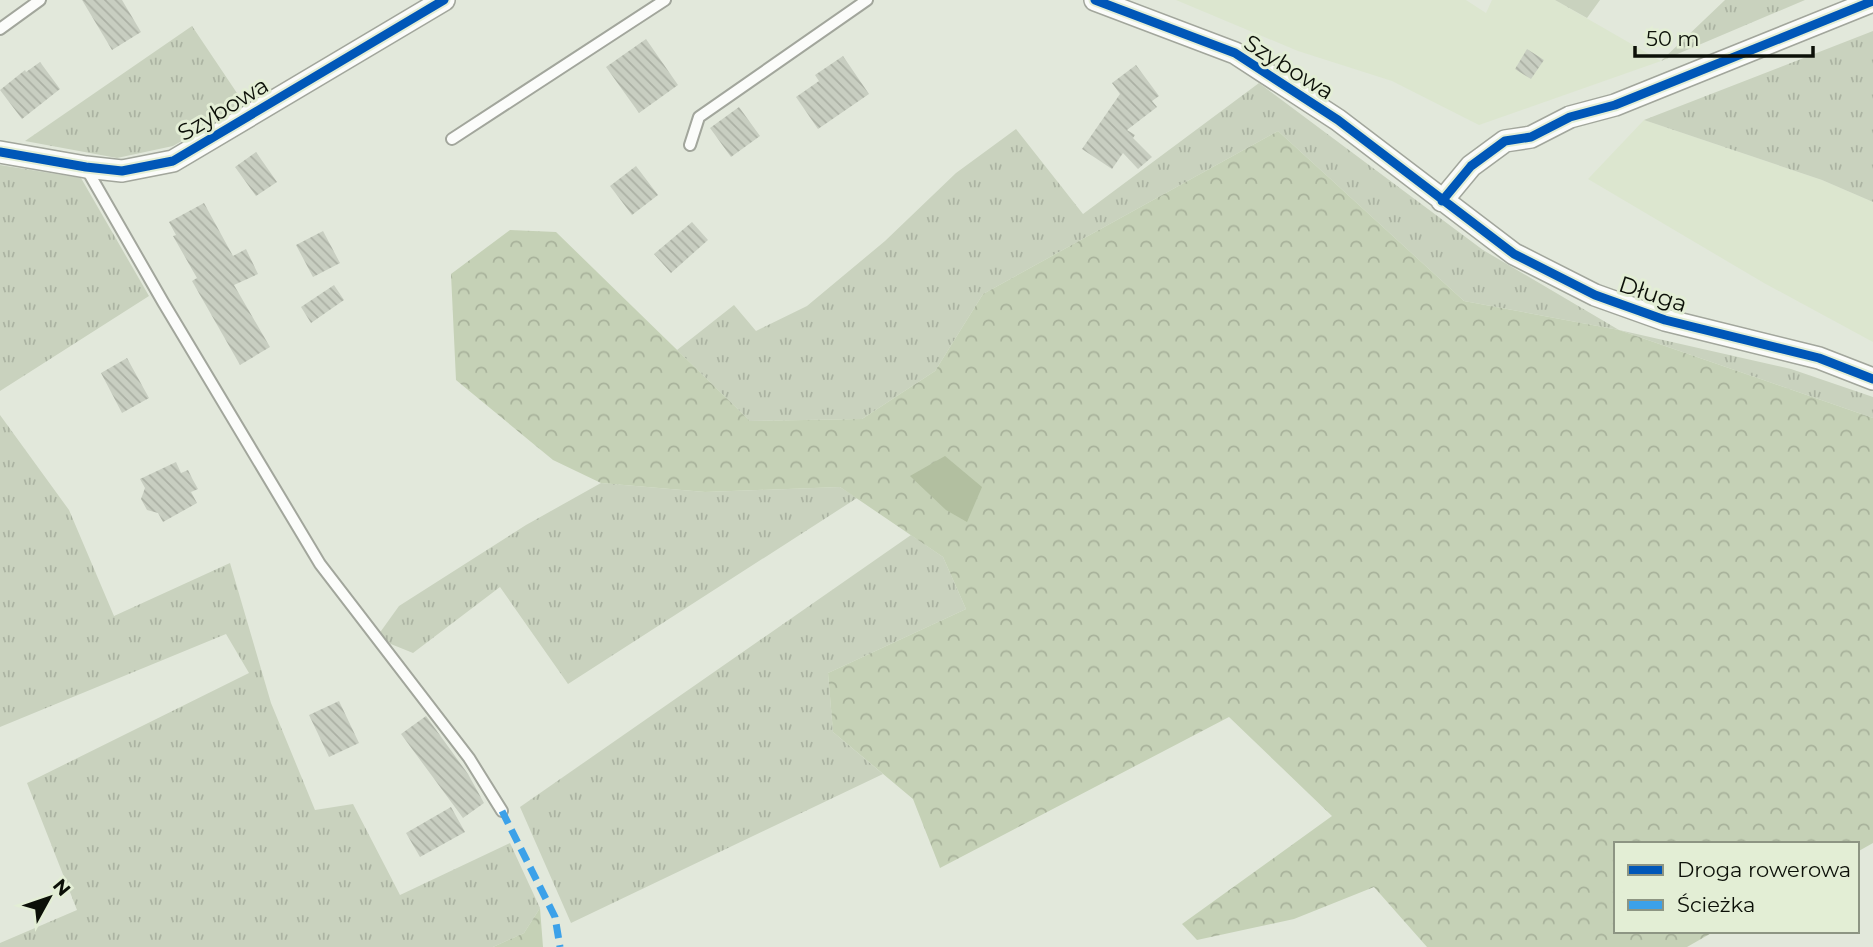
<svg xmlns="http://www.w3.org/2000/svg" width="1873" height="947" font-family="Montserrat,sans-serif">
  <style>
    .built { fill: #dce6cf }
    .grass { fill: url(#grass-tufts) }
    .forest { fill: url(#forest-crowns) }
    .water { fill: #b2bfa0 }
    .building { fill: url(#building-back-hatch) }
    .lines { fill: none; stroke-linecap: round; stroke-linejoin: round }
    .lane-casing { stroke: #a2a69c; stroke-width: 14 }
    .street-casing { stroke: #a2a69c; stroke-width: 24 }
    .lane { stroke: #fbfcfa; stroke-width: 10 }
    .street { stroke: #fbfcfa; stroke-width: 21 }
    .quiet { stroke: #3ca1e9; stroke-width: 7; stroke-dasharray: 14 7; stroke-linecap: butt }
    .cycleway-casing { stroke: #e3eed5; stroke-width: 13 }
    .cycleway { stroke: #0057b8; stroke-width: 9 }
    .labels { text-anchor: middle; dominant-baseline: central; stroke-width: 6; stroke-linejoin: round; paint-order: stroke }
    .street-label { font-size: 23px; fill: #0c1008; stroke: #e3eed5 }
  </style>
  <defs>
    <pattern id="grass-tufts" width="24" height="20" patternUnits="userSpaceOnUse" patternTransform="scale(1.75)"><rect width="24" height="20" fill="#c9d2be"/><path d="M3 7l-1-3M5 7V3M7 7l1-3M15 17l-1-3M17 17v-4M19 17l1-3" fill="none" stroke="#abb3a2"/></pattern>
    <pattern id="forest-crowns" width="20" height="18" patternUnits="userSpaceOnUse" patternTransform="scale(1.75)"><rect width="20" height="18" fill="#c5d1b6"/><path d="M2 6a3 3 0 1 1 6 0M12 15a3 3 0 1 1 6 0" fill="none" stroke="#a8b29b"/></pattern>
    <pattern id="building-back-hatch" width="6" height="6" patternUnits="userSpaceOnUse" patternTransform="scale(1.75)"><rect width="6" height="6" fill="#c8cec1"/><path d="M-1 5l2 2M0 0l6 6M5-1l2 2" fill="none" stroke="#abb0a4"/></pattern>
  </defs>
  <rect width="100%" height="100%" fill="#e2e8db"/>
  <!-- built -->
  <path class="built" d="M1176,0H1466L1486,13L1492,0H1555L1661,61L1479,125L1392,81L1298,51Z
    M1644,120L1822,180L1873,202V342L1764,283L1588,179Z"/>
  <!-- grass -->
  <path class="grass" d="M1555,0H1600L1587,18Z
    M1725,0H1805L1661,61Z
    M192,26L245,105L173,146L117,158L25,141Z
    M1873,31V202L1822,180L1644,120Z
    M1259,83L1483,250L1619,330L1791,369L1873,397V418L1619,330L1464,301L1278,131L983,294L935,371L862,419L750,421L677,350L734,305L756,331L807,306L885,241L956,173L1016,129L1083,214Z
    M0,165L81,178L149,296L0,391Z
    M0,415L69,510L114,616L230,563L271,703L315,810L353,804L400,895L510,843L540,908L524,933L493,947H0V943L77,910L27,783L249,673L226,634L0,727Z
    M601,483L705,492L840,487L857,498L568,684L500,587L413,653L376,638L399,606L526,525Z
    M911,535L943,557L966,609L828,673L833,732L883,774L571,923L520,807Z"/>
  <!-- forest -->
  <path class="forest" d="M1278,131L1464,301L1619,330L1873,418V843L1857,852V844H1616V931H1715L1687,947H1427L1374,887L1294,919L1197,940L1182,924L1332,816L1229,717L940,868L913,799L833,732L828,673L966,609L943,557L840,487L705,492L601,483L553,460L456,380L451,274L510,230L556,232L750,421L862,419L935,371L983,294Z
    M540,908L543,947H493L524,933Z"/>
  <!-- water -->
  <path class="water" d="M945,456L982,487L967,522L946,510L910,476Z"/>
  <!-- building -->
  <path class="building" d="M82,0H122L141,32L112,50Z
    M646,39L678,85L639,113L606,67Z
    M1527,49L1544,60L1531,79L1515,69Z
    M843,56L869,94L818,129L796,97L819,81L815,75Z
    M40,62L60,89L22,119L0,90L25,70L26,72Z
    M1136,65L1159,96L1152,101L1157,107L1127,130L1135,135L1133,138L1152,157L1138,169L1123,153L1112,169L1082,149L1120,94L1112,83Z
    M739,107L760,136L731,157L710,128Z
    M256,152L277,182L256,196L235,167Z
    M636,166L658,195L632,215L610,186Z
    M204,203L233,256L246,249L258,274L234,285L270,347L240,365L192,281L197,278L173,236L176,235L169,222Z
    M692,222L708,240L671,273L654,254Z
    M323,231L340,263L313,277L296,245Z
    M334,285L344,300L311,323L301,307Z
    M127,358L149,398L122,413L101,373Z
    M176,462L181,473L188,470L193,480L198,489L191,492L197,503L163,522L158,513L147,510L141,499L145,488L140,479Z
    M339,701L359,743L329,757L309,715Z
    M426,716L468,774L484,803L463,818L401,734Z
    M451,807L465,832L420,857L406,833Z"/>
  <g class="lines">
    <!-- lane casing -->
    <g class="lane-casing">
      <path id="lane" d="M0,29L40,0
        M452,139L665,0
        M690,145L699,117L867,0
        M86,168L163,302L320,564L469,758L502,811"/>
    </g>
    <!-- street casing -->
    <g class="street-casing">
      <path id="street" d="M1095,0L1235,53L1338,120L1514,254L1595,295L1665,320L1819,358L1873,379
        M0,152L86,167L122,171L173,161L444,0
        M1442,201L1471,166L1505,141L1531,137L1570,117L1615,105L1873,1"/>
    </g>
    <!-- lane -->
    <use href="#lane" class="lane"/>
    <!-- street -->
    <use href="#street" class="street"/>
    <!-- quiet -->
    <path class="quiet" d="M502,811L555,917L560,947"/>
    <!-- cycleway casing -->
    <g class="cycleway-casing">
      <path id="cycleway" d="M1095,0L1235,53L1338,120L1514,254L1595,295L1665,320L1819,358L1873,379
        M0,152L86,167L122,171L173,161L444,0
        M1442,201L1471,166L1505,141L1531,137L1570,117L1615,105L1873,1"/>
    </g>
    <!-- cycleway -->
    <use href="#cycleway" class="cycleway"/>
  </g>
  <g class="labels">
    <!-- street labels -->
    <g class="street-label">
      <text transform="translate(1289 67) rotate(32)">Szybowa</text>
      <text transform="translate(223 109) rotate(-31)">Szybowa</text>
      <text transform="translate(1653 294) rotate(18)">Długa</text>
    </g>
  </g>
  <!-- legend -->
  <rect x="1614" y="842" width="245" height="91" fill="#e3eed5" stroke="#8d9583" stroke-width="2"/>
  <rect x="1628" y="865" width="35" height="10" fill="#0057b8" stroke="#8d9583" stroke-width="2"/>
  <text x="1677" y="877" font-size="21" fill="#0c1008">Droga rowerowa</text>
  <rect x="1628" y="900" width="35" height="10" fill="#3ca1e9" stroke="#8d9583" stroke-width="2"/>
  <text x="1677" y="912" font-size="21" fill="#0c1008">Ścieżka</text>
  <!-- north arrow -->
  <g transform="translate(49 898) rotate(50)" stroke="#e3eed5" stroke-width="5" paint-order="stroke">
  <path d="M0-5L12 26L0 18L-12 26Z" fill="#0c1008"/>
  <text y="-10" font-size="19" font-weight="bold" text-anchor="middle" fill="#0c1008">N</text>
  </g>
  <!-- scale -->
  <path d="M1635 46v10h178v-10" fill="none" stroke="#0c1008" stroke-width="3.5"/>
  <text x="1646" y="46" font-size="21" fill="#0c1008" stroke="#e3eed5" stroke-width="5" paint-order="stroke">50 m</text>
</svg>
